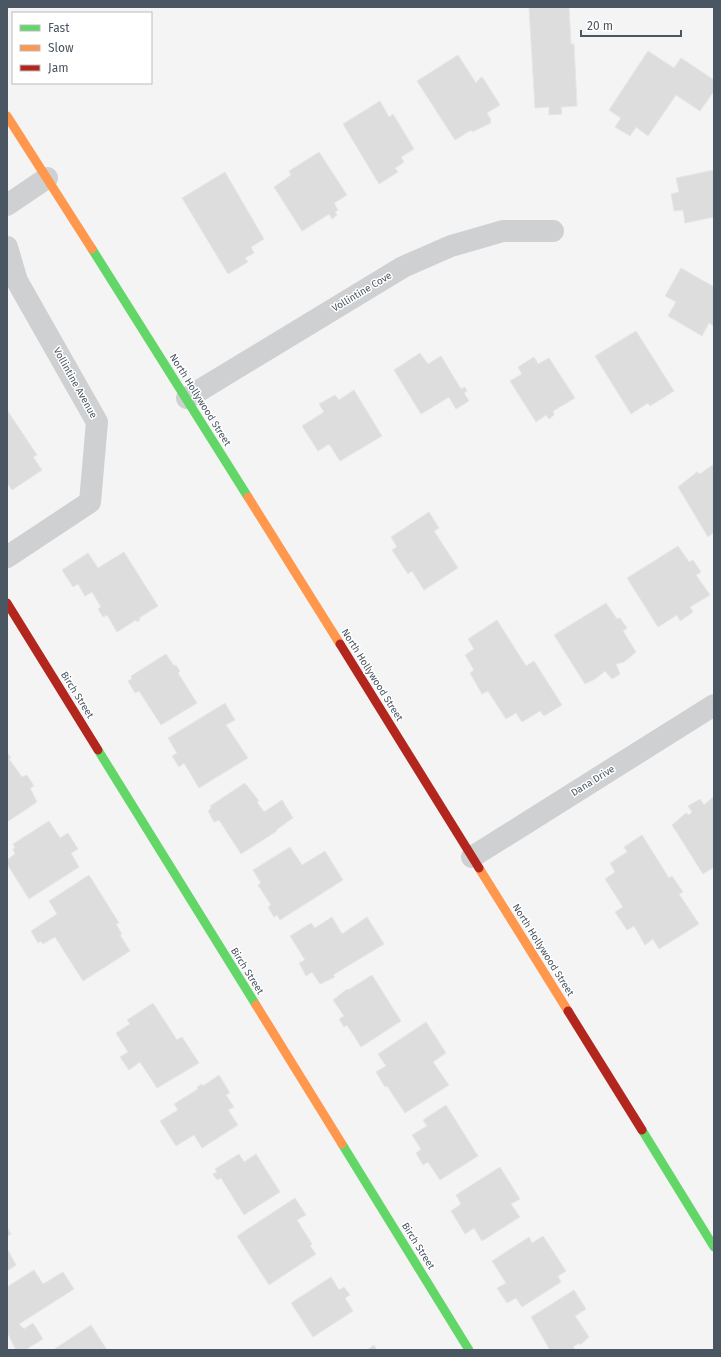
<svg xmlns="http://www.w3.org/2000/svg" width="721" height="1357" font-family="'Fira Sans',sans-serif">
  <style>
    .building { fill: #ddddde; stroke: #e5e6e7 }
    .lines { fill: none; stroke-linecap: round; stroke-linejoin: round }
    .street { stroke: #ced0d2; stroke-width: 22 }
    .fast { stroke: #63d668; stroke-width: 9 }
    .slow { stroke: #ff974d; stroke-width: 9 }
    .jam { stroke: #b3261e; stroke-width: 9 }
    .labels { text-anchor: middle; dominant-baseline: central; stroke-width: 3; stroke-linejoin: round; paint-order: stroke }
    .street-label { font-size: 10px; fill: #4a5661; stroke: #fff }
  </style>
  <rect width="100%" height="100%" fill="#f4f4f4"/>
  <!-- building -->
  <path class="building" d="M529,7H569L571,44H574L577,106L561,107L562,114L549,115V107L535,108Z
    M648,51L674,68L681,58L714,80V91L700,111L676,95L648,136L636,127L630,136L615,127L621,118L609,110Z
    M458,55L476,83L481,77L483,78L500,105L487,113L491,120L490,121L491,123L472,132L471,130L455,140L417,81Z
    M380,101L389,117L393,114L414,149L401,157L404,162L395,168L398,172L379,184L343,124Z
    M319,152L347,195L334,203L338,210L335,212L337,215L332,219L329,214L302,231L274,187L291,175L289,171Z
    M714,170V217L685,223L683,210L674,211L671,194L679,192L676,178Z
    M225,172L264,239L251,247L254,253L245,258L248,262L228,274L182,198Z
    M681,268L714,287V326L709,323L702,336L668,316L676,302L665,296Z
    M636,331L674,391L650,406L648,403L631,414L595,356Z
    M420,353L428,364L441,356L461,389L465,387L467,391L464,393L469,401L456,409L449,397L421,414L394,370Z
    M534,357L538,364L549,358L575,398L553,411L554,415L549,419L546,415L536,422L510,381L522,374L518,367Z
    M354,390L382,436L340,461L329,444L318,451L302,426L324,412L319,404L335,395L339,400Z
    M7,410L37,455L33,457L42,470L12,490L7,483Z
    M714,464V532L708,537L678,487L697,472L700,474Z
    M429,512L439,528L434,531L458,568L424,590L412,571L408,574L392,550L397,547L391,537Z
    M678,546L689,562L693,560L701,572L696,575L710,595L690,607L693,612L680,621L677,615L658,627L627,578Z
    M124,552L158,606L139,618L140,620L137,622L136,620L117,632L107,615L103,617L98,609L101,607L92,592L85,596L78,584L73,587L62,570L88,553L98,568Z
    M606,603L617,619L620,618L627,628L623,631L636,652L624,662L616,664L620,674L612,679L605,671L595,679L585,684L554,635Z
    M497,620L526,666L534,661L562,705L544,716L540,711L522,722L516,713L506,719L488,691L482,694L470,673L474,670L465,655L474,649L468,639Z
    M166,654L174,666L176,665L180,671L178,673L197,703L161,725L139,691L135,693L128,681L132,679L131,676Z
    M225,703L235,720L226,725L248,758L199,788L184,763L179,767L172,756L177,753L168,738Z
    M7,752L11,758L9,759L22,777L27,775L34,786L30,788L37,802L7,822Z
    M245,783L259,801L257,802L264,812L282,800L293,818L276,830L277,831L241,854L219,820L214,822L208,811L211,808L210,806Z
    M714,796V867L703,874L672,825L686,813L689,815L692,812L688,806L700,799L704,805Z
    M49,821L60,838L68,833L78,849L71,853L79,867L29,899L7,864V860L15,854L13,849L15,848L13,844Z
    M642,835L669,878L672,876L683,892L679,894L699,924L659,949L653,939L645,945L634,926L627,930L615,912L623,907L605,879L615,872L610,863L627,852L624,847Z
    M290,847L302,865L325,851L343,880L280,920L277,915L274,917L268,907L271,905L258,885L261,883L253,870Z
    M89,875L119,923L116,924L122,934L120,935L130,951L83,981L55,937L43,944L41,941L38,943L31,931L57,914L49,901Z
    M332,917L342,934L367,917L384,944L333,975L335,977L320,984L312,972L306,976L299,963L305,960L290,936L311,923L315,928Z
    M372,975L401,1021L361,1047L347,1025L344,1027L339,1019L344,1016L333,1000L347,989L348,990Z
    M153,1003L177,1040L182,1037L199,1063L157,1088L140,1062L129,1070L120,1057L128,1052L116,1033L130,1024L127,1020Z
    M426,1022L446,1053L433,1062L449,1085L405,1113L387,1086L385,1087L376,1072L386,1066L378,1054Z
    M219,1075L230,1093L226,1095L234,1107L228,1110L238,1125L202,1148L194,1135L176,1146L160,1121L178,1110L174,1104L198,1089L197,1087L202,1084L203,1086Z
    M446,1105L478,1156L440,1180L428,1162L423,1165L416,1153L421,1149L412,1135L427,1126L423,1120Z
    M239,1154L244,1162L256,1154L280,1192L244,1215L221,1178L217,1180L213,1174L217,1172L215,1169Z
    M500,1167L520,1199L511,1204L520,1217L482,1241L474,1228L465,1234L451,1211L461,1204L456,1195Z
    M295,1198L306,1215L297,1220L312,1244L310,1246L316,1254L269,1285L237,1236Z
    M7,1227L11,1234L7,1237Z
    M543,1236L566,1271L558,1276L561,1282L522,1307L516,1298L507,1303L497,1288L506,1283L492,1261L529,1237L532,1243Z
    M8,1250L16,1265L7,1271V1251Z
    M34,1270L43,1284L63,1272L74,1289L19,1324L24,1329L33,1323L43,1339L25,1350H16L7,1332V1287Z
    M331,1277L339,1290L344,1287L350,1295L345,1298L353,1311L313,1337L291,1303Z
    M574,1290L586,1309L575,1316L589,1337L580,1345L579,1343L573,1347L576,1350H550L531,1317Z
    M91,1325L107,1350H53Z
    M374,1345L377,1350H367Z"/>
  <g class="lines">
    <!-- street -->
    <path class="street" d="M7,205L47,178
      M7,247L17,281L97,422L90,502L7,557
      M187,398L403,267L451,246L503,231H553
      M472,857L714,705"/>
    <!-- fast -->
    <path class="fast" d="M92,249L248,497
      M98,750L256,1005
      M642,1130L714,1247
      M342,1144L469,1350"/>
    <!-- slow -->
    <path class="slow" d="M7,116L92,249
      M248,497L340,644
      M479,868L568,1011
      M256,1005L342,1144"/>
    <!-- jam -->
    <path class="jam" d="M7,603L98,750
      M340,644L479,868
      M568,1011L642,1130"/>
  </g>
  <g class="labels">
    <!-- street labels -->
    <g class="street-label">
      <text transform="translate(362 292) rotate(-31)">Vollintine Cove</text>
      <text transform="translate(75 383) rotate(61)">Vollintine Avenue</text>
      <text transform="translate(200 400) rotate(58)">North Hollywood Street</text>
      <text transform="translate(372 675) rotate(58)">North Hollywood Street</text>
      <text transform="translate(77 695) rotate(58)">Birch Street</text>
      <text transform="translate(593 781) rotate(-32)">Dana Drive</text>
      <text transform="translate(543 950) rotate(58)">North Hollywood Street</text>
      <text transform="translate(247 971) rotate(58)">Birch Street</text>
      <text transform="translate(418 1246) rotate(58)">Birch Street</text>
    </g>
  </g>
  <!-- border -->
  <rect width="721" height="1357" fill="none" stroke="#4a5661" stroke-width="16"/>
  <!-- legend -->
  <rect x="12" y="12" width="140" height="72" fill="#ffffff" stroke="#b7bbc0"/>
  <rect x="20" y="25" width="20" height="6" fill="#63d668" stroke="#b7bbc0"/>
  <text x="48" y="32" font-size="12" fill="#4a5661">Fast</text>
  <rect x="20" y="45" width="20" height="6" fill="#ff974d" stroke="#b7bbc0"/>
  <text x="48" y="52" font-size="12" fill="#4a5661">Slow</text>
  <rect x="20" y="65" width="20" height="6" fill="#b3261e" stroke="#b7bbc0"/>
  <text x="48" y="72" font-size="12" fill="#4a5661">Jam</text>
  <!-- scale -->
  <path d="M581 30v6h100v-6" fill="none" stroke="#4a5661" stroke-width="2"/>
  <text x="587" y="30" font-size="12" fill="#4a5661" stroke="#ffffff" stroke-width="3" paint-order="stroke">20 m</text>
</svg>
